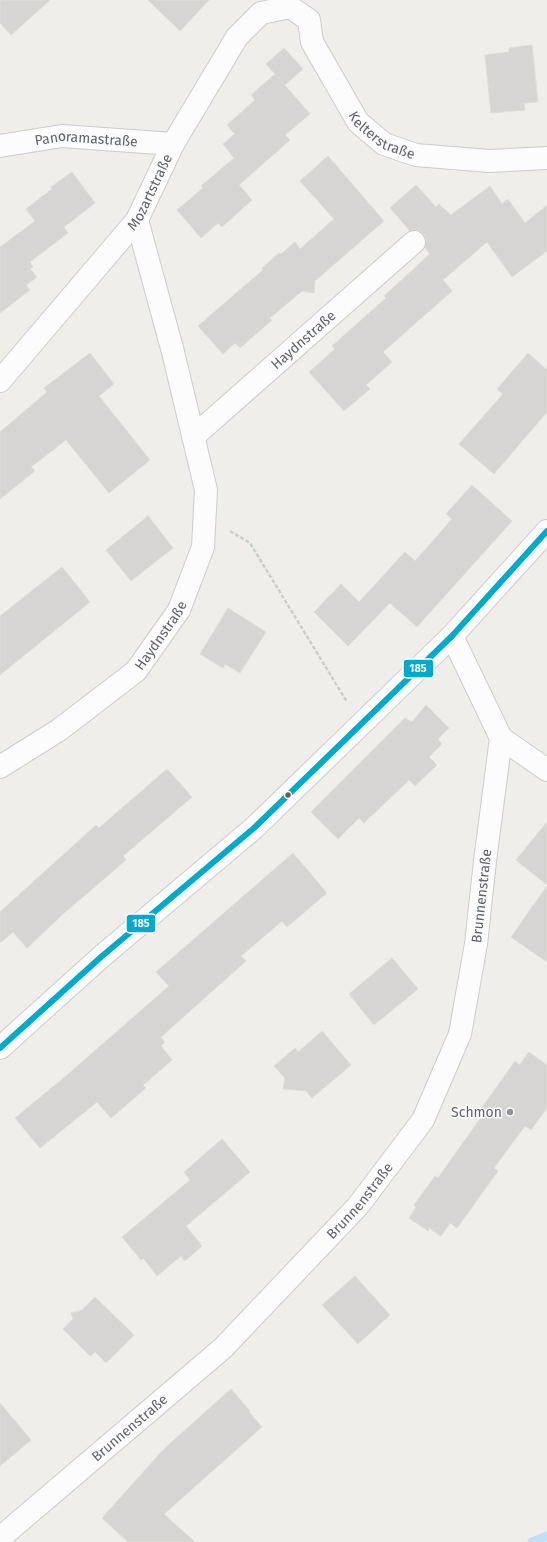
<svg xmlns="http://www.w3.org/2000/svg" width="547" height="1542" font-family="'Fira Sans',sans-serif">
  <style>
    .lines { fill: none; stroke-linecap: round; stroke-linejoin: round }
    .stream { stroke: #bfe0f9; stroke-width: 9 }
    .building { fill: #d6d5d3; stroke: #deddd9 }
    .minor-casing { stroke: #cbcccc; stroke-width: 24 }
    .path { stroke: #cacfcc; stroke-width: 2.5; stroke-dasharray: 4 2; stroke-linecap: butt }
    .minor { stroke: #fdfcfc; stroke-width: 22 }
    .bus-1-casing { stroke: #fff; stroke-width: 9 }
    .bus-1 { stroke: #00a9ce; stroke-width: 6 }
    .bus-dot { fill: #5f6368; stroke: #fff; stroke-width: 1.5 }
    .poi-dot { fill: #919496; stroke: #fff; stroke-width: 1.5 }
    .labels { text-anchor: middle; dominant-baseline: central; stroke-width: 3; stroke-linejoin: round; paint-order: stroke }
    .street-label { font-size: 14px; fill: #5f6368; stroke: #fff }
    .poi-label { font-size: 14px; fill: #5f6368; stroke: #fff; text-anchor: end }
    .line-badge { stroke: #fff; stroke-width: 1.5 }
    .badge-label { font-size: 11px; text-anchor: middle; font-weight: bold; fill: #fff }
  </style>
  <rect width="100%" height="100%" fill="#efeeea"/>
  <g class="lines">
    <!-- stream -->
    <path class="stream" d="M532,1542L547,1536"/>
  </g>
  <!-- building -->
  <path class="building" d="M0,0H50L11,35L0,23Z
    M148,0H209L180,31Z
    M532,45L538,102L524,103L525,110L491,113L485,55L509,52V48Z
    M284,48L303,69L285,85L266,64Z
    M275,74L310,114L285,135L290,140L239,185L252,200L222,227L218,223L201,238L177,210L203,188L201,186L234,158L223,144L235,134L227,125L255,100L251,95Z
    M328,156L384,221L315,281L314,293L302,291L270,318L272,320L240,348L235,343L223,354L198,326L263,270L262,268L279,253L281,254L295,242L300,249L334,219L300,181Z
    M72,172L95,203L64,227L68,233L30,262L33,267L30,269L37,277L26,285L30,290L0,313V247L35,221L26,209L52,189L51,187Z
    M416,185L436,207L439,204L451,215L490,186L502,204L508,199L525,223L547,205V251L512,277L487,242L443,280L452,291L383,352L392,362L366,385L370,389L344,411L309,372L335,349L332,346L386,298L384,296L430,254L425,248L426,240L424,234L418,230L410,231L390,208Z
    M90,353L114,384L99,396L150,460L109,493L66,440L31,467L35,471L0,499V432L47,392L44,388Z
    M528,353L547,370V412L494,474L459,444L503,394L497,389Z
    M472,485L512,521L417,627L390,603L348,646L314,612L341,584L359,602L405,552L415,561L452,519L446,514Z
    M148,516L173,548L131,581L106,550Z
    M62,567L90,602L0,675V616Z
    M228,608L266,632L240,673L225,664L223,668L200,654Z
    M426,705L449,728L438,739L442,744L429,757L437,765L415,786L409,780L364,823L359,818L338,839L311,812L405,718L412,722Z
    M167,769L192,797L123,856L126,860L63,914L27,948L13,932L0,943V912L96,825L99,828Z
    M547,822V885L516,860Z
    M293,853L327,893L287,927L282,921L241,956L246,961L161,1037L165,1042L161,1046L172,1060L143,1085L146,1088L111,1118L97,1102L40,1148L15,1118L66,1076L169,986L156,972Z
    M547,886V962L511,937Z
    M392,958L418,989L374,1025L349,994Z
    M322,1031L351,1065L312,1098L306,1091L283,1089L285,1078L274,1066L295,1048L298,1052Z
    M529,1052L547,1065V1108L531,1130L525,1126L494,1168L498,1171L457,1228L450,1223L441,1236L429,1228L428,1231L409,1218L416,1207L414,1205L435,1176L438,1178L482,1116L478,1113L515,1061L520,1065Z
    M222,1139L250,1172L186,1226L202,1246L185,1261L181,1256L157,1276L143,1258L141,1260L122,1237L190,1180L184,1172Z
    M355,1276L390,1315L358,1344L322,1305Z
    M95,1297L134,1335L106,1363L95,1352L90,1356L63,1329L73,1319L71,1313L82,1310Z
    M231,1389L250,1411L249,1412L262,1427L164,1514L195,1542H128L102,1518L164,1449Z
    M0,1403L31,1440L0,1466Z"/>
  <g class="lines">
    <!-- minor casing -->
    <g class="minor-casing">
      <g id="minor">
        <path id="s1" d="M290,7L309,20L312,42L358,122L384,144L416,155L489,161L547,158"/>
        <path id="s2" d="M0,146L62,136L173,144"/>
        <path id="s3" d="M0,381L137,220L173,144L237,37L261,13L290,7"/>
        <path id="s4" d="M193,437L414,242"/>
        <path d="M452,636L501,738L547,770"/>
        <path id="s5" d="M0,767L59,730L136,671L179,610L203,547L206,490L173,352L137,220"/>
        <path d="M0,1048L101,957L254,828L452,636L547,531"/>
        <path id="s6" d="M0,1538L223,1348L358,1206L423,1120L460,1034L476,944L485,861L501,738"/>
      </g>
    </g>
    <!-- path -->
    <path class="path" d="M230,531L250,543L347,702"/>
    <!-- minor -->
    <use href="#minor" class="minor"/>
    <!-- bus-1 casing -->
    <g class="bus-1-casing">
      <path id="bus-1" d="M0,1048L101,957L254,828L452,636L547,531"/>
    </g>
    <!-- bus-1 -->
    <use href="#bus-1" class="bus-1"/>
  </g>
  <!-- markers -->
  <circle class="bus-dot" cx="288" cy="795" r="3.5"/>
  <circle class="poi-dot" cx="510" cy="1112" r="4"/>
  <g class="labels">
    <!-- street labels -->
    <g class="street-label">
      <text stroke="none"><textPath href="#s1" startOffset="165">Kelterstraße</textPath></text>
      <text stroke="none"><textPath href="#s2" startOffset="87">Panoramastraße</textPath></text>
      <text stroke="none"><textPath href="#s3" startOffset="242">Mozartstraße</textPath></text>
      <text stroke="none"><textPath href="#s4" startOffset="147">Haydnstraße</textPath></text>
      <text stroke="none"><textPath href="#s5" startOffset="210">Haydnstraße</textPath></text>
      <text stroke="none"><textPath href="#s6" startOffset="830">Brunnenstraße</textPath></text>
      <text stroke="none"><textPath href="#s6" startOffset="494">Brunnenstraße</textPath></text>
      <text stroke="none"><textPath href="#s6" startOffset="170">Brunnenstraße</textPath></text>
    </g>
    <!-- poi labels -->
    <g class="poi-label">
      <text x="502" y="1112">Schmon</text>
    </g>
  </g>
  <g class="line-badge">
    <rect x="403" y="659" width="31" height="19" rx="4" fill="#00a9ce"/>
    <rect x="126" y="914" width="30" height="19" rx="4" fill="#00a9ce"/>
  </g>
  <g class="badge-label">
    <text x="418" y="672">185</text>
    <text x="141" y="927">185</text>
  </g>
</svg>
